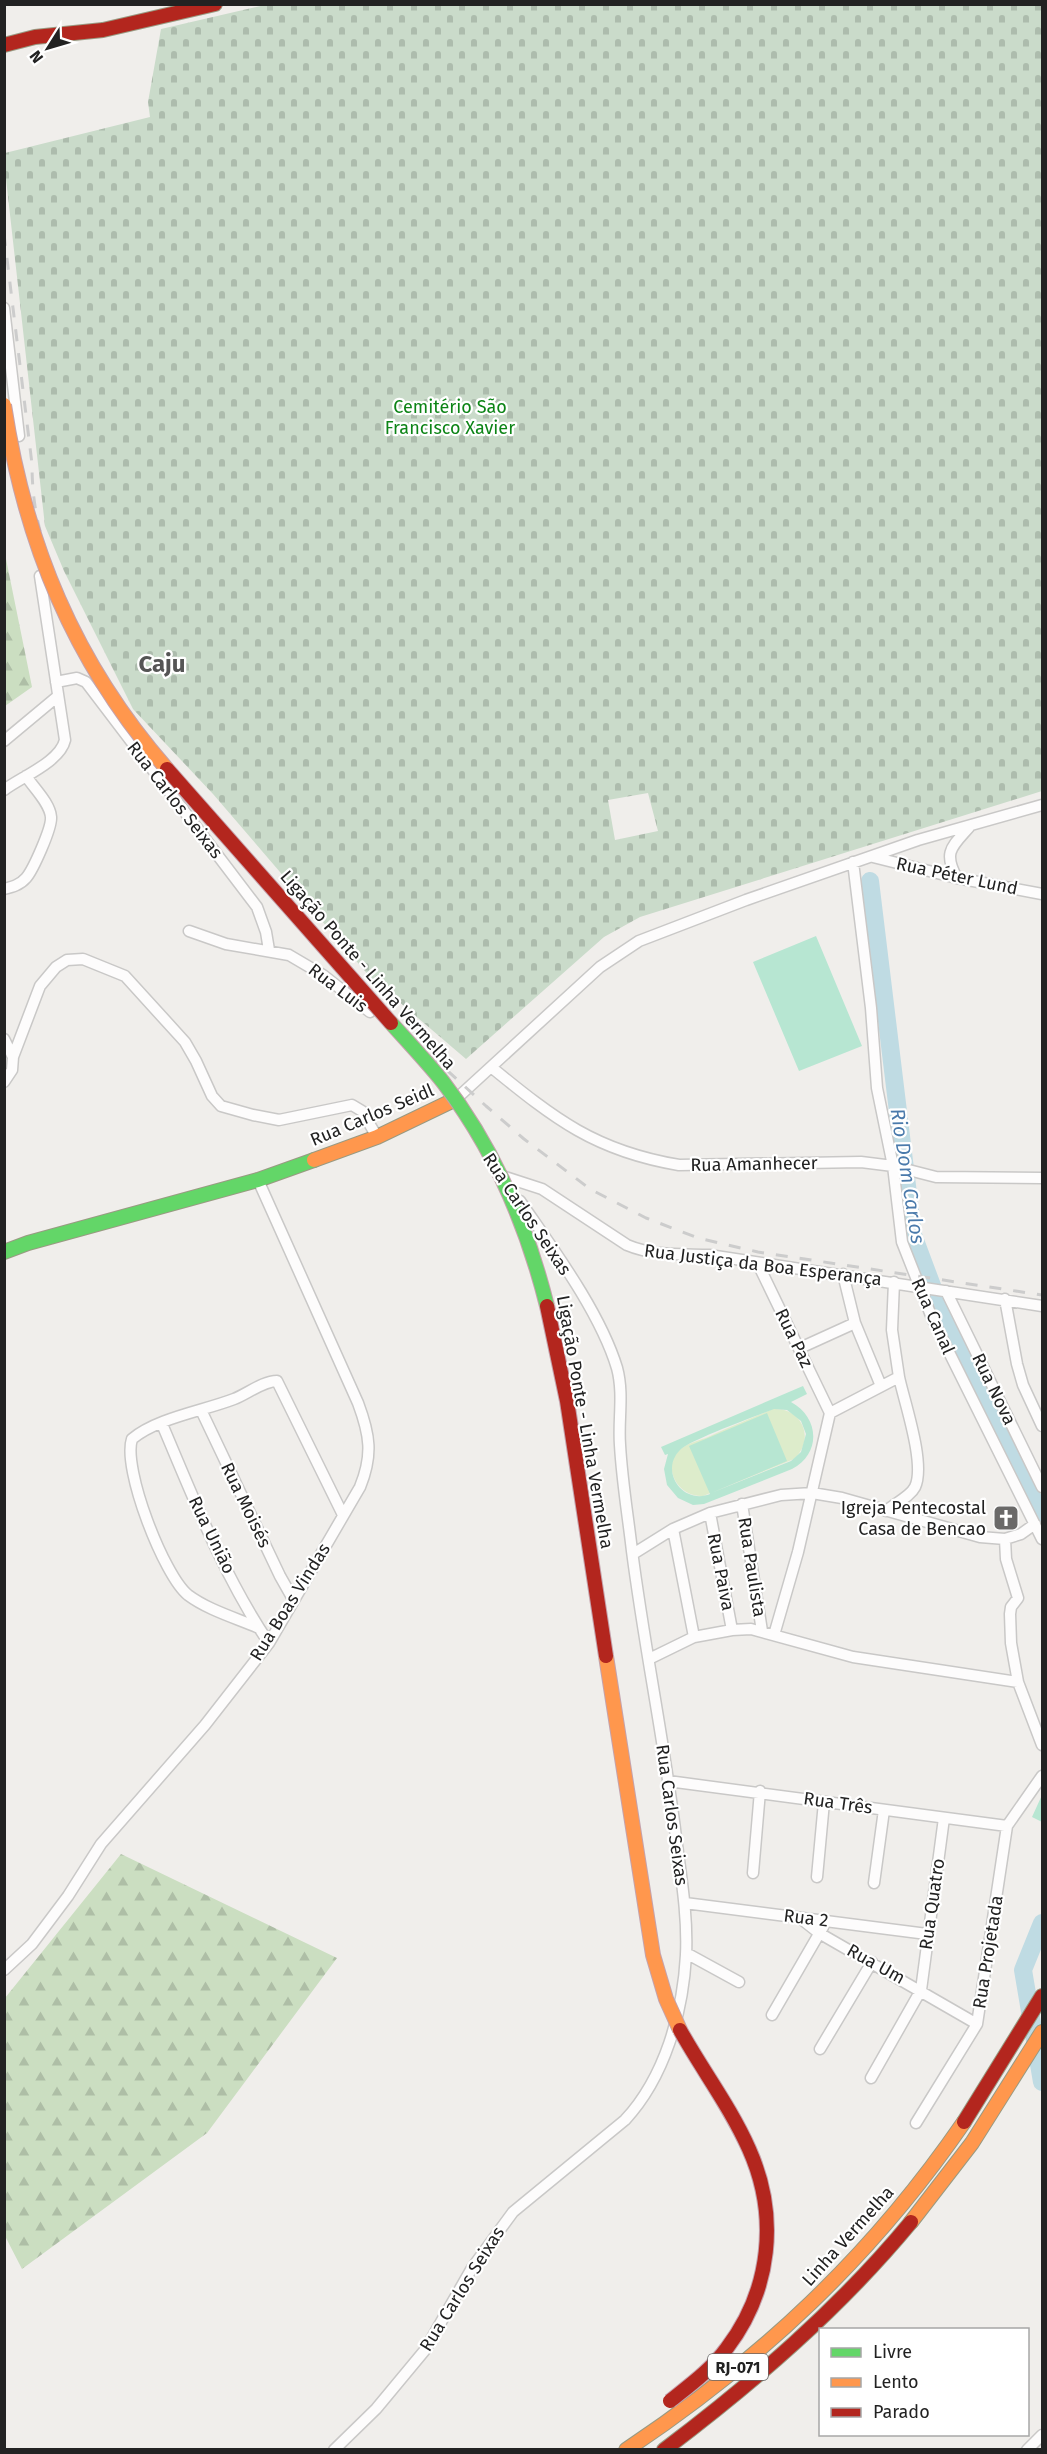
<svg xmlns="http://www.w3.org/2000/svg" width="1047" height="2454" font-family="'Fira Sans',sans-serif">
  <style>
    .grass { fill: #ddeccb }
    .forest { fill: url(#forest-firs) }
    .cemetery { fill: url(#cemetery-stones); fill-rule: evenodd }
    .pitch { fill: #b7e6d2; fill-rule: evenodd }
    .lines { fill: none; stroke-linecap: round; stroke-linejoin: round }
    .river { stroke: #bfdbe3; stroke-width: 18 }
    .street-casing { stroke: #c9c8c7; stroke-width: 13 }
    .fast-casing { stroke: #999a82; stroke-width: 16 }
    .slow-casing { stroke: #999a82; stroke-width: 16 }
    .jam-casing { stroke: #999a82; stroke-width: 16 }
    .street { stroke: #fdfcfc; stroke-width: 10 }
    .fast { stroke: #63d668; stroke-width: 14 }
    .slow { stroke: #ff974d; stroke-width: 14 }
    .jam { stroke: #b3261e; stroke-width: 14 }
    .rail { stroke: #ccc; stroke-width: 3; stroke-dasharray: 12 12; stroke-linecap: butt }
    .fast-bridge-casing { stroke: #c5a2ac; stroke-width: 16; stroke-linecap: butt }
    .slow-bridge-casing { stroke: #c5a2ac; stroke-width: 16; stroke-linecap: butt }
    .jam-bridge-casing { stroke: #c5a2ac; stroke-width: 16; stroke-linecap: butt }
    .fast-bridge { stroke: #63d668; stroke-width: 14 }
    .slow-bridge { stroke: #ff974d; stroke-width: 14 }
    .jam-bridge { stroke: #b3261e; stroke-width: 14 }
    .labels { text-anchor: middle; dominant-baseline: central; stroke-width: 4.5; stroke-linejoin: round; paint-order: stroke }
    .shield { fill: #fff; stroke: #646464; stroke-width: 1.5 }
    .shield-label { font-size: 16px; font-weight: bold; fill: #222 }
    .park-label { font-size: 18px; fill: #0c8416; stroke: #fff }
    .street-label { font-size: 18px; fill: #222; stroke: #fff }
    .poi-label { font-size: 18px; fill: #222; stroke: #fff; text-anchor: end }
    .water-label { font-size: 20px; font-style: italic; fill: #4a7aab; stroke: #fff }
    .district-label { font-size: 24px; font-weight: bold; fill: #555; stroke: #fff }
  </style>
  <defs>
    <pattern id="forest-firs" width="22" height="20" patternUnits="userSpaceOnUse" patternTransform="scale(1.5)"><rect width="22" height="20" fill="#cbdec1"/><path d="M5 1l3.5 6h-7zM16 11l3.5 6h-7z" fill="#aebea6"/></pattern>
    <pattern id="cemetery-stones" width="16" height="16" patternUnits="userSpaceOnUse" patternTransform="scale(1.5)"><rect width="16" height="16" fill="#cadbca"/><path d="M2 7V4a2 2 0 0 1 4 0v3zM10 15v-3a2 2 0 0 1 4 0v3z" fill="#adbcad"/></pattern>
  </defs>
  <rect width="100%" height="100%" fill="#f0eeeb"/>
  <!-- grass -->
  <path class="grass" d="M773,1409C802,1407 816,1439 794,1459L703,1496C678,1498 659,1465 682,1448C689,1443 700,1440 708,1437C730,1427 752,1418 773,1409Z"/>
  <!-- forest -->
  <path class="forest" d="M5,554L32,687L5,706H4Z
    M121,1854L337,1958L207,2133L22,2269L5,2236V1998Z"/>
  <!-- cemetery -->
  <path class="cemetery" d="M265,5H1042V791L640,917L604,937L466,1059L370,977L213,794L133,709L64,571L45,526L5,170V153L150,117L148,102L161,29ZM648,793L658,831L615,840L608,800Z"/>
  <!-- pitch -->
  <path class="pitch" d="M816,936L862,1046L799,1071L753,962Z
    M803,1386L807,1394L791,1402C819,1417 822,1453 792,1469L704,1504L693,1505L678,1498L667,1485L664,1469L668,1454L665,1455L661,1447ZM774,1409L787,1410L801,1421L806,1434L801,1452L791,1461L711,1493L787,1461L767,1413L689,1446L710,1494C683,1505 659,1471 680,1450C690,1440 756,1416 774,1409Z
    M1042,1795V1822L1032,1817Z"/>
  <g class="lines">
    <!-- river -->
    <path class="river" d="M870,881L913,1235L943,1315L1042,1517
      M1042,1923L1023,1970L1042,2082"/>
    <!-- street casing -->
    <g class="street-casing">
      <path id="street" d="M4,308L19,436
        M56,682L77,678L86,682L257,907L266,932L269,950
        M4,741L58,696
        M4,790C21,777 60,762 65,740L40,576
        M873,857L957,878L1042,894
        M853,862L871,1008L877,1088L893,1166L902,1242L932,1318L1042,1539
        M957,878C942,851 953,846 971,825
        M4,889C12,887 20,885 26,878C33,870 52,828 51,817C50,803 33,787 26,776
        M189,931L226,944L289,955L323,975L370,1012
        M4,1039L13,1057
        M491,1067C555,1119 595,1151 679,1165L861,1162L893,1166L936,1177L1042,1178
        M4,1082L12,1070L13,1057L40,986L56,967L67,960L83,959L125,976L185,1042L196,1061L212,1096L221,1106L253,1115L279,1120L352,1105L362,1111L377,1137
        M456,1099L600,967L639,941L746,900L918,840L1042,805
        M502,1176L542,1189L627,1245C653,1256 681,1254 709,1255L1042,1306
        M758,1264L830,1413
        M843,1274L855,1323L881,1386
        M946,1291L1042,1487
        M1005,1299L1017,1364L1023,1385L1042,1426
        M800,1348L855,1323
        M201,1410L280,1576L293,1599
        M830,1413L899,1377L892,1330L894,1282
        M162,1424C193,1497 224,1577 269,1643
        M742,1504L762,1631
        M886,1511C895,1503 910,1497 915,1487C926,1464 904,1401 899,1377
        M710,1513L732,1630
        M673,1529L694,1637
        M1005,1539L1006,1559L1018,1598L1011,1607L1010,1614L1011,1643L1018,1682L1042,1745
        M633,1554L673,1529L710,1513L781,1495L812,1493L842,1498L980,1537L1005,1539L1021,1534L1035,1524
        M259,1628C236,1618 208,1610 188,1595C164,1576 122,1468 132,1439C157,1418 203,1411 234,1399C247,1394 263,1381 277,1381L343,1515
        M774,1635L798,1552L830,1413
        M649,1659L694,1637L732,1630L751,1629L853,1657L1018,1682
        M668,1781L1007,1826
        M753,1873L760,1791
        M817,1877L824,1802
        M874,1883L884,1810
        M685,1903L927,1934
        M800,1918L819,1933L977,2024
        M686,1953L739,1982
        M4,1970L32,1944L68,1896L101,1844L205,1725L269,1643L360,1487C373,1455 370,1435 358,1403L258,1180
        M772,2015L823,1927
        M820,2049L872,1962
        M871,2078L921,1990L944,1818
        M916,2123L977,2024L1007,1826L1042,1776
        M334,2450L376,2409L425,2350L472,2268L513,2212L625,2120C665,2077 683,2012 686,1955C688,1913 680,1871 675,1829C663,1736 644,1644 632,1551C628,1516 622,1481 620,1445C618,1420 624,1394 617,1368C600,1312 553,1249 520,1201
        M1027,2450L1042,2435"/>
    </g>
    <!-- fast casing -->
    <g class="fast-casing">
      <path id="fast" d="M4,1252L28,1243L258,1180L314,1160"/>
    </g>
    <!-- slow casing -->
    <g class="slow-casing">
      <path id="slow" d="M314,1160L377,1137L456,1099
        M911,2222L972,2143L1042,2032
        M626,2450C761,2360 872,2256 964,2122"/>
    </g>
    <!-- jam casing -->
    <g class="jam-casing">
      <path id="jam" d="M4,45L35,37L103,30L215,4
        M964,2122L1042,1996
        M664,2450C754,2382 839,2309 911,2222"/>
    </g>
    <!-- street -->
    <use href="#street" class="street"/>
    <!-- fast -->
    <use href="#fast" class="fast"/>
    <!-- slow -->
    <use href="#slow" class="slow"/>
    <!-- jam -->
    <use href="#jam" class="jam"/>
    <!-- rail -->
    <path class="rail" d="M4,234L32,464C32,518 45,553 66,601C74,618 80,635 89,652L92,663L109,692L145,740L204,807L313,944L351,982L486,1106L524,1139L590,1189L646,1218L698,1238L758,1252L1042,1295"/>
    <!-- fast-bridge casing -->
    <g class="fast-bridge-casing">
      <path id="fast-bridge" d="M391,1023C409,1043 427,1062 443,1082C493,1147 527,1226 547,1306"/>
    </g>
    <!-- slow-bridge casing -->
    <g class="slow-bridge-casing">
      <path id="slow-bridge" d="M4,405C25,543 74,663 167,769
        M606,1656L653,1955L666,1999L680,2030"/>
    </g>
    <!-- jam-bridge casing -->
    <g class="jam-bridge-casing">
      <path id="jam-bridge" d="M167,769L391,1023
        M547,1306L567,1401L606,1656
        M670,2401C690,2385 712,2369 727,2348C771,2290 779,2216 749,2149C730,2106 702,2070 680,2030"/>
    </g>
    <!-- fast-bridge -->
    <use href="#fast-bridge" class="fast-bridge"/>
    <!-- slow-bridge -->
    <use href="#slow-bridge" class="slow-bridge"/>
    <!-- jam-bridge -->
    <use href="#jam-bridge" class="jam-bridge"/>
  </g>
  <!-- icons -->
  <defs>
    <g id="church-square" transform="scale(1.35)"><rect x="-9" y="-9" width="18" height="18" rx="4" fill="#6a6968" stroke="#fff"/><path d="M-1.2-6h2.4v3.5h3.3v2.4h-3.3V6h-2.4V-.1h-3.3v-2.4h3.3Z" fill="#fff"/></g>
  </defs>
  <g fill-rule="evenodd">
    <use href="#church-square" x="1006" y="1518"/>
  </g>
  <g class="labels">
    <!-- shield labels -->
    <rect class="shield" x="708" y="2354" width="60" height="26" rx="4.5"/>
    <g class="shield-label">
      <text x="738" y="2367">RJ-071</text>
    </g>
    <!-- park labels -->
    <g class="park-label">
      <text x="450" y="407">Cemitério São<tspan x="450" dy="21">Francisco Xavier</tspan></text>
    </g>
    <!-- street labels -->
    <g class="street-label">
      <text transform="translate(175 800) rotate(52)">Rua Carlos Seixas</text>
      <text transform="translate(957 876) rotate(12)">Rua Péter Lund</text>
      <text transform="translate(368 970) rotate(49)">Ligação Ponte - Linha Vermelha</text>
      <text transform="translate(338 988) rotate(37)">Rua Luis</text>
      <text transform="translate(372 1115) rotate(-23)">Rua Carlos Seidl</text>
      <text transform="translate(754 1164) rotate(-1)">Rua Amanhecer</text>
      <text transform="translate(527 1214) rotate(56)">Rua Carlos Seixas</text>
      <text transform="translate(763 1265) rotate(7)">Rua Justiça da Boa Esperança</text>
      <text transform="translate(933 1316) rotate(66)">Rua Canal</text>
      <text transform="translate(794 1338) rotate(64)">Rua Paz</text>
      <text transform="translate(994 1389) rotate(64)">Rua Nova</text>
      <text transform="translate(585 1422) rotate(80)">Ligação Ponte - Linha Vermelha</text>
      <text transform="translate(246 1505) rotate(64)">Rua Moisés</text>
      <text transform="translate(212 1535) rotate(64)">Rua União</text>
      <text transform="translate(752 1567) rotate(81)">Rua Paulista</text>
      <text transform="translate(721 1572) rotate(79)">Rua Paiva</text>
      <text transform="translate(290 1602) rotate(-58)">Rua Boas Vindas</text>
      <text transform="translate(838 1803) rotate(8)">Rua Três</text>
      <text transform="translate(672 1815) rotate(82)">Rua Carlos Seixas</text>
      <text transform="translate(932 1904) rotate(-82)">Rua Quatro</text>
      <text transform="translate(806 1918) rotate(7)">Rua 2</text>
      <text transform="translate(988 1952) rotate(-81)">Rua Projetada</text>
      <text transform="translate(876 1964) rotate(29)">Rua Um</text>
      <text transform="translate(848 2236) rotate(-48)">Linha Vermelha</text>
      <text transform="translate(462 2289) rotate(-58)">Rua Carlos Seixas</text>
    </g>
    <!-- poi labels -->
    <g class="poi-label">
      <text x="986" y="1508">Igreja Pentecostal<tspan x="986" dy="21">Casa de Bencao</tspan></text>
    </g>
    <!-- water labels -->
    <g class="water-label">
      <text transform="translate(908 1176) rotate(81)">Rio Dom Carlos</text>
    </g>
    <!-- district labels -->
    <g class="district-label">
      <text x="162" y="664">Caju</text>
    </g>
  </g>
  <!-- border -->
  <rect width="1047" height="2454" fill="none" stroke="#222222" stroke-width="12"/>
  <!-- legend -->
  <rect x="819" y="2328" width="210" height="108" fill="#ffffff" stroke="#a7a7a7" stroke-width="1.5"/>
  <rect x="831" y="2348" width="30" height="9" fill="#63d668" stroke="#a7a7a7" stroke-width="1.5"/>
  <text x="873" y="2358" font-size="18" fill="#222222">Livre</text>
  <rect x="831" y="2378" width="30" height="9" fill="#ff974d" stroke="#a7a7a7" stroke-width="1.5"/>
  <text x="873" y="2388" font-size="18" fill="#222222">Lento</text>
  <rect x="831" y="2408" width="30" height="9" fill="#b3261e" stroke="#a7a7a7" stroke-width="1.5"/>
  <text x="873" y="2418" font-size="18" fill="#222222">Parado</text>
  <!-- north arrow -->
  <g transform="translate(48 48) rotate(233)" stroke="#ffffff" stroke-width="4.5" paint-order="stroke">
  <path d="M0-4.5L10 22L0 15L-10 22Z" fill="#222222"/>
  <text y="-9" font-size="16" font-weight="bold" text-anchor="middle" fill="#222222">N</text>
  </g>
</svg>
